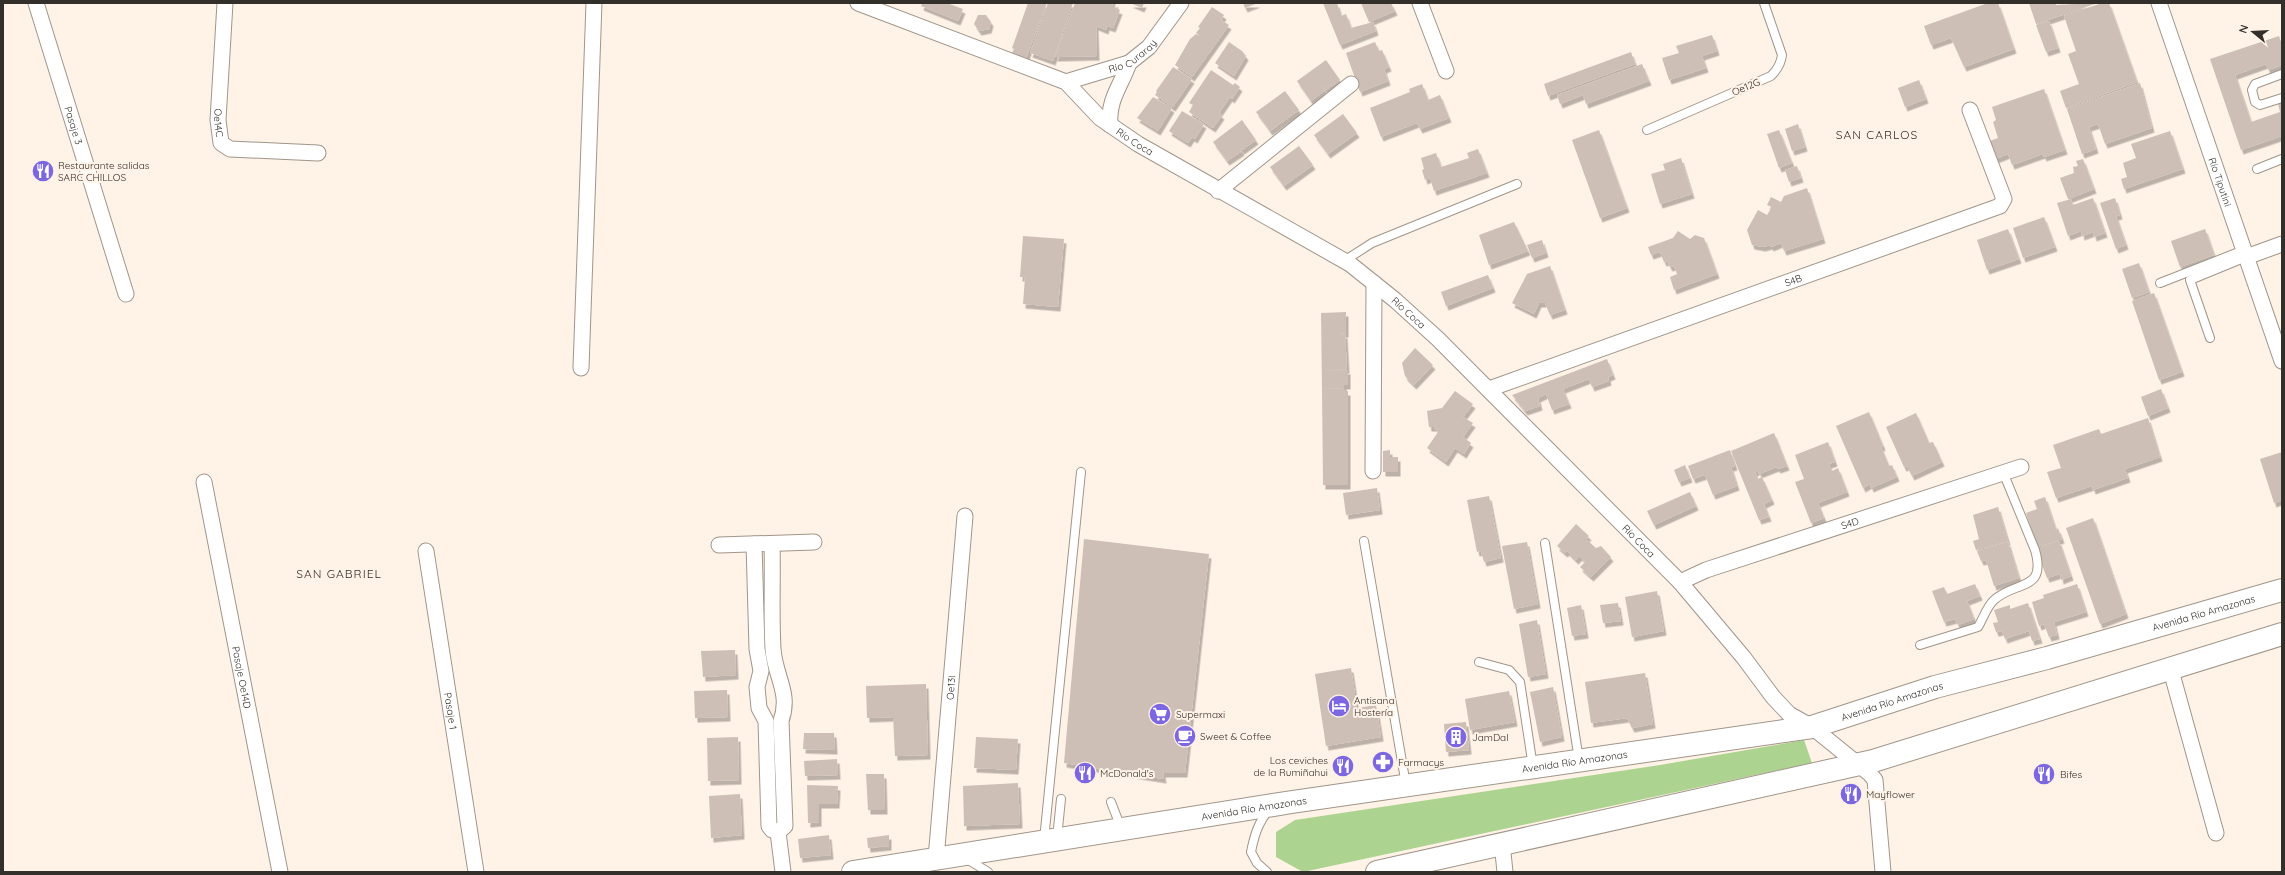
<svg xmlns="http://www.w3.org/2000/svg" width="2285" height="875" font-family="Quicksand,sans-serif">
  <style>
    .green { fill: #add390 }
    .building { fill: #cdbfb5; filter: url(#shadow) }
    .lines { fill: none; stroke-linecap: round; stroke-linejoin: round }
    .lane-casing { stroke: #a1958a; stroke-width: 10 }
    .street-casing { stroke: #a1958a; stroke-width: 17 }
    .secondary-casing { stroke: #a1958a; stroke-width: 24 }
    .lane { stroke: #fff; stroke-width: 8 }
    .street { stroke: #fff; stroke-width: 15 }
    .secondary { stroke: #fff; stroke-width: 22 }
    .labels { text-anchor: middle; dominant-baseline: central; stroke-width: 4; stroke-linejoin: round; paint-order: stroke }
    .street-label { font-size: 10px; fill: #332f2a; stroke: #fff2e6 }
    .poi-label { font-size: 10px; fill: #332f2a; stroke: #fff2e6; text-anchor: start }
    .quarter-label { font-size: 12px; letter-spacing: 1px; fill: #332f2a; stroke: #fff2e6 }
  </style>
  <defs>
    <filter id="shadow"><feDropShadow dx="2.5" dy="4.5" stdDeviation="0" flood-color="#0004"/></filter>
  </defs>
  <rect width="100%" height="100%" fill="#fff2e6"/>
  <!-- green -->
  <path class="green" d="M1804,740L1812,763L1303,872L1276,857V832L1295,820L1660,765Z"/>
  <!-- building -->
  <path class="building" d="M922,3H947L963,9L958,21L921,6Z
    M1028,3H1047L1026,58L1012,53L1014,49L1012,48Z
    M1048,3H1073L1053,61L1030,53Z
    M1075,3H1116L1115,8L1120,10L1113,28L1107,26L1106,30L1096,26L1097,56L1055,57Z
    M1130,3H1144L1142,8Z
    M1243,3H1258L1245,8Z
    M1323,3H1337L1341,16L1346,14L1351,28L1373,22L1376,31L1340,45Z
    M1361,3H1391L1395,11L1369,22Z
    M1988,3H1998L2014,49L1964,67L1951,38L1931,45L1924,26Z
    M2029,3H2056V5L2095,3V4L2036,24Z
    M2102,3H2109L2137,82L2066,108L2060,91L2079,84L2068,54L2076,51L2064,16Z
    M1212,7L1224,15L1221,20L1229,25L1192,77L1175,65L1190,39L1196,34L1200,36L1196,33L1200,28L1198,27Z
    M978,15H986L991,22L989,29L979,31L974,24Z
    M2049,21L2058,48L2046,52L2036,25Z
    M1712,35L1717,51L1702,56L1706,68L1669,80L1662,58L1679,53L1676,46Z
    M2279,36L2282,45V65L2268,70L2266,64L2235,75L2251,122L2280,112L2278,104L2282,102V136L2241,150L2210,59Z
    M1229,42L1242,51L1246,56L1234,76L1215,63Z
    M1375,42L1379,51L1382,50L1389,67L1384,69L1388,81L1360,92L1346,53Z
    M1631,52L1635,64L1548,96L1544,84Z
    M1326,60L1340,80L1326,90L1320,83L1325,90L1311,101L1297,81Z
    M1642,64L1649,81L1586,104L1583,95L1560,104L1557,95Z
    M1173,67L1192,79L1173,107L1155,95L1157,92L1156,91Z
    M1211,70L1233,85L1235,83L1240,87L1232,99L1230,97L1219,113L1222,115L1213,128L1189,112L1193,105L1189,103Z
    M1919,80L1926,99L1905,107L1898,88Z
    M2140,83L2152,128L2105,144L2098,124L2089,127L2096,149L2082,154L2067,109Z
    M1422,84L1428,100L1440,95L1449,118L1420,129L1417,123L1381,137L1370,108L1410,92L1409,89Z
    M2044,89L2065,150L2044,157L2043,154L2012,165L2008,154L1993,160L1987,142L1998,138L1993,122L1996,120L1992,107Z
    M1285,91L1299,110L1270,131L1256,112Z
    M1153,97L1172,108L1158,131L1137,118Z
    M1182,111L1204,124L1195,139L1192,137L1188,143L1169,131Z
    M1343,114L1357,133L1328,154L1314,135Z
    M1242,120L1256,140L1242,150L1237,144L1242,151L1227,161L1213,142Z
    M1798,124L1805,147L1792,151L1785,129Z
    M1599,130L1627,208L1600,218L1572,140Z
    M1779,130L1792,163L1779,168L1767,134Z
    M2170,131L2183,169L2124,189L2121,179L2127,177L2123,163L2136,158L2131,144Z
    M1299,146L1313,165L1284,186L1270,167Z
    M1478,149L1487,173L1434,191L1430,178L1425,180L1422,170L1424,169L1421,158L1436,153L1441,167L1469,158L1467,153Z
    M1681,158L1692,194L1660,204L1651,174L1665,170L1663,164Z
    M2083,159L2094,189L2068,199L2060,178L2074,173L2073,167L2078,166L2076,161Z
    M1797,166L1801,178L1789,182L1785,170Z
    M1807,188L1823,239L1784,251L1781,243L1771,247L1770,245L1763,247L1752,245L1747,230L1758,210L1767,215L1772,207L1767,205L1771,197L1781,202L1784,196Z
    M2093,198L2105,233L2094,237L2093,232L2082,236L2081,231L2068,236L2057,203L2071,199L2073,205Z
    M2115,198L2120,215L2116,216L2126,245L2116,249L2100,203Z
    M2044,217L2055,247L2023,258L2013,228Z
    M1514,222L1528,251L1489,265L1479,235Z
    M2008,229L2019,259L1987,270L1977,240Z
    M2205,229L2214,255L2180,267L2171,241Z
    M1678,231L1690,239L1695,235L1704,238L1717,274L1674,290L1670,277L1677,274L1674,266L1670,267L1667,261L1664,262L1660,252L1651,255L1648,247L1673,238Z
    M1023,236L1064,239L1058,307L1023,304L1025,277H1020Z
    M1542,240L1546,253L1532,258L1527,245Z
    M2139,263L2149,292L2132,298L2122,269Z
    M1550,266L1565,310L1550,315L1545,303H1539L1534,314L1512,303L1527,274Z
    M1488,275L1493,288L1446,306L1441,292Z
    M2154,293L2182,372L2159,380L2132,301Z
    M1346,312V333L1339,334H1345L1347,369L1324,371L1348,370V385H1344V388L1322,389L1321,313Z
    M1415,348L1433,365L1414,385L1405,376L1402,363Z
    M1607,359L1613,375L1608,377L1609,381L1592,387L1589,379L1563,389L1569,404L1552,410L1546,394L1538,398L1540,406L1525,411L1512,395Z
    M1322,389H1345V391H1348V485H1323Z
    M2161,389L2168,408L2148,416L2141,397Z
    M1455,391L1473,404L1463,417L1473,423L1463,437L1471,443L1464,454L1455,448L1446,462L1427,448L1438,432L1434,427H1429L1427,411L1442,408Z
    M1869,412L1883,446L1881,447L1889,466L1892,465L1897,477L1871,488L1870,484L1863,488L1836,426Z
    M1916,413L1929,443L1933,442L1942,462L1912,476L1907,466L1904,467L1886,427Z
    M2148,418L2160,457L2125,469L2128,478L2093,490L2092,486L2056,498L2047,472L2061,468L2053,445L2099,429L2101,434Z
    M1774,433L1787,466L1778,469L1777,467L1759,474L1758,470L1755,472L1758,479L1762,477L1772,500L1764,504L1769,517L1759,520L1731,451Z
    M1828,442L1835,462L1829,464L1832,471L1838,468L1847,492L1818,503L1824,518L1811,523L1795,482L1804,479L1795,455Z
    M1390,450V457H1398V472H1383V451Z
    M1730,450L1735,466L1731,467L1737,486L1713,495L1705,475L1693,479L1688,466Z
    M2282,452V500L2274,503L2260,459Z
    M1685,465L1690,478L1679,482L1674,470Z
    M1377,488L1380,510L1346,515L1343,493Z
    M1690,492L1696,506L1654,525L1647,511Z
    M1489,496L1501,558L1484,562L1481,551L1477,552L1467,500Z
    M2045,497L2056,530L2058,528L2062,539L2037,547L2026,513L2037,509L2034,501Z
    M1998,507L2008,541L1976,550L1973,541L1979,539L1973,515Z
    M2093,518L2126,614L2100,624L2066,528Z
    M1576,524L1589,536L1586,539L1596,548L1601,546L1611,557L1591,577L1580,567L1585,562L1580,556L1576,560L1567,551L1565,553L1557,546Z
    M1084,539L1209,554L1185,773H1163L1164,779L1064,763Z
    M2059,541L2071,576L2061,580L2060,574L2047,578L2036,549Z
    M1527,542L1538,604L1514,609L1502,546Z
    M2008,542L2019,578L1994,586L1986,560L1981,561L1977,551Z
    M1975,584L1980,596L1967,601L1974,619L1958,625L1955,619L1944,622L1932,591L1944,587L1947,594Z
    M2077,584L2086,612L2054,622L2057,635L2049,637L2044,624L2039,626L2032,602L2044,598L2043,595Z
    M1657,591L1664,631L1632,637L1625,597Z
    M1618,603L1621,621L1603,623L1600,605Z
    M2028,603L2040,639L2032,641L2029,631L2005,639L2002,631L1996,632L1993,623L1998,622L1994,610L2010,605V609Z
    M1581,605L1586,634L1572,636L1567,608Z
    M1537,620L1546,674L1528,677L1519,624Z
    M735,650L736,675L703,677L701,651Z
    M1351,668L1357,708L1376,705L1381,737L1326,746L1315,674Z
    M1645,673L1653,724L1632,728L1627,718L1591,723L1585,682Z
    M926,684L928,755L895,756L893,717L867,718L866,686Z
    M1553,687L1562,737L1540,742L1530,692Z
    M727,690L728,717L695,718L694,691Z
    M1509,691L1515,722L1470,730L1465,699Z
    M1466,722L1469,750L1446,752L1444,724Z
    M804,733H834L835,750L803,749Z
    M738,737L739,780L708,781L707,738Z
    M976,737L1018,739L1016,770L974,768Z
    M837,759L838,775L805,776L804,761Z
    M866,774H884L885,810H868Z
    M1018,783L1020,824L964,826L963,786Z
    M807,785L838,786L837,804H819V822L808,823Z
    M740,794L742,835L711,838L709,796Z
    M829,835L831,855L800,858L798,839Z
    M889,835V846L868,848L867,838Z"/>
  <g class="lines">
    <!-- lane casing -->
    <g class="lane-casing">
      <path id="lane" d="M2282,74L2255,84L2252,90L2255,102L2260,105L2282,98
        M1647,130L1771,76C1777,70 1781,64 1782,55L1764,3
        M2257,169L2282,159
        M1344,261L1372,243L1517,184
        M2160,283L2244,250
        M2210,338L2190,280L2246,257
        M1364,541L1406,785
        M1545,543L1579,760
        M1920,645L1978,627C1983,619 1987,606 1994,600C2016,580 2047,592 2035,550L2003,472
        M1479,662L1509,670L1520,682L1533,767
        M1111,802L1121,828
        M1057,838L1061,799
        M1044,840L1081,472
        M967,859L988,872
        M1267,872L1257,863L1251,852C1254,837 1258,822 1269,810"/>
    </g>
    <!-- street casing -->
    <g class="street-casing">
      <g id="street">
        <path id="s1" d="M36,3L126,294"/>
        <path id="s2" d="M225,3L218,120L221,143L230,149L318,153"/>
        <path id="s3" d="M858,3L1066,82L1100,118L1138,144L1350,264L1395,300L1438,339L1680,582L1744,658L1773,697L1789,714L1812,727L1870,774L1875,780L1883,872"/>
        <path d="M1420,3L1446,71"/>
        <path id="s4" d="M2159,3L2282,361"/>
        <path id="s5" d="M1066,82L1129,63L1149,47L1181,3"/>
        <path d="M1110,125C1108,99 1121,86 1129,63"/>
        <path d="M1218,191L1351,84"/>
        <path d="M2246,257L2282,244"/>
        <path d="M581,368L594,3"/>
        <path id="s6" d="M1489,389L2000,206L2004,199L1970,110"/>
        <path d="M1373,471L1374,283"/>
        <path id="s7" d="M204,482L280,872"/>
        <path d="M754,544L757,649L761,671L757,687L759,708L766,721L769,826L772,830L778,832"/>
        <path d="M772,544C773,579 771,615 773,649C775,677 791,693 781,721L785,826L778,832"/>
        <path d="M719,545L814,542"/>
        <path id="s8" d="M426,551L476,872"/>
        <path id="s9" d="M1680,582L1706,570L2021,467"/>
        <path d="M2170,667L2216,833"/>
        <path d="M778,832L783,872"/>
        <path d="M1502,843L1505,872"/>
        <path id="s10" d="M936,859L965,516"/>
      </g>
    </g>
    <!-- secondary casing -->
    <g class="secondary-casing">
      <g id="secondary">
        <path id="s11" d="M853,872L1292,802L1812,727L1935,687L2047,658L2282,590"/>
        <path d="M1377,872L1873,761L2282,634"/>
      </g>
    </g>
    <!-- lane -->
    <use href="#lane" class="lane"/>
    <!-- street -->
    <use href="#street" class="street"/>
    <!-- secondary -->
    <use href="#secondary" class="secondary"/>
  </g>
  <!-- icons -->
  <defs>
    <g id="restaurant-disc" transform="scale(1.15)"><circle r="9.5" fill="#7c66e2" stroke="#fff2e6"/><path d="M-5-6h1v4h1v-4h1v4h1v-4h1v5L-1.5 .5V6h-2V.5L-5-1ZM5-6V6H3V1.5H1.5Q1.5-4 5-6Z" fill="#fff"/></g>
    <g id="hotel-disc" transform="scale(1.15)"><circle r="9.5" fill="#7c66e2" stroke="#fff2e6"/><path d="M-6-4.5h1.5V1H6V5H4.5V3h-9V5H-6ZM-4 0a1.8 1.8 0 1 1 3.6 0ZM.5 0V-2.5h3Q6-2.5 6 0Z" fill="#fff"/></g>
    <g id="supermarket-disc" transform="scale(1.15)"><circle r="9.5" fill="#7c66e2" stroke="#fff2e6"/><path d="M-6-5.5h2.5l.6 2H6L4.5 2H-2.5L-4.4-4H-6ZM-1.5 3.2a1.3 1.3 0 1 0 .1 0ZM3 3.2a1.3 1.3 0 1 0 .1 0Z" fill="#fff"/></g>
    <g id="cafe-disc" transform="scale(1.15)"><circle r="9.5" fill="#7c66e2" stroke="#fff2e6"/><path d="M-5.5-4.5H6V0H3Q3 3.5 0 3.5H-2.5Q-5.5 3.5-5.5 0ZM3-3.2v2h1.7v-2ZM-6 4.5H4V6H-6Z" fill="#fff"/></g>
    <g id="building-disc" transform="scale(1.15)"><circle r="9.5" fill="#7c66e2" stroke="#fff2e6"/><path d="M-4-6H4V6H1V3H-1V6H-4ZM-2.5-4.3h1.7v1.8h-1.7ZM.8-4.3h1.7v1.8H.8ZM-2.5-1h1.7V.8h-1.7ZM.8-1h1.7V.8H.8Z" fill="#fff"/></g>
    <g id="pharmacy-disc" transform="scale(1.15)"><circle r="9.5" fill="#7c66e2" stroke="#fff2e6"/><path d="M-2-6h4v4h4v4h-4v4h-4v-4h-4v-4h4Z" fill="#fff"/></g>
  </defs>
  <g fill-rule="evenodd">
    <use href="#restaurant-disc" x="43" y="171"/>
    <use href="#hotel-disc" x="1339" y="706"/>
    <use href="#supermarket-disc" x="1160" y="714"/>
    <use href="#cafe-disc" x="1185" y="736"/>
    <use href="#building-disc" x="1456" y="737"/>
    <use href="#pharmacy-disc" x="1383" y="762"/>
    <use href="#restaurant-disc" x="1343" y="766"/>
    <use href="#restaurant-disc" x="1085" y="773"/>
    <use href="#restaurant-disc" x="2044" y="774"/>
    <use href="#restaurant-disc" x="1851" y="794"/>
  </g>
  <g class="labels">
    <!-- street labels -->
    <g class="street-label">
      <text stroke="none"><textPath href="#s5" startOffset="72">Río Curaray</textPath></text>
      <text transform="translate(1746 87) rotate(-23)">Oe12G</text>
      <text stroke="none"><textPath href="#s2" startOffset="120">Oe14C</textPath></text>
      <text stroke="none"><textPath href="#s1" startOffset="128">Pasaje 3</textPath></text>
      <text stroke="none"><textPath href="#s3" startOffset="314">Río Coca</textPath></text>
      <text stroke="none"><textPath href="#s4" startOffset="189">Río Tiputini</textPath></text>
      <text stroke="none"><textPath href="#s6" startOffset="323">S4B</textPath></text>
      <text stroke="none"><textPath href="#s3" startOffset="638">Río Coca</textPath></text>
      <text stroke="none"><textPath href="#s9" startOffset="180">S4D</textPath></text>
      <text stroke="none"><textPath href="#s3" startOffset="962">Río Coca</textPath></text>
      <text stroke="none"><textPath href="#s11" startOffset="1378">Avenida Río Amazonas</textPath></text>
      <text stroke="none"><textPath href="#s7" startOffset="199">Pasaje Oe14D</textPath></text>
      <text stroke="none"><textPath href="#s10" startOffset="172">Oe13I</textPath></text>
      <text stroke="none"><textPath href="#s11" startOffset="1054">Avenida Río Amazonas</textPath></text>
      <text stroke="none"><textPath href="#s8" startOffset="162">Pasaje 1</textPath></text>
      <text stroke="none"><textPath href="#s11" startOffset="730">Avenida Río Amazonas</textPath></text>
      <text stroke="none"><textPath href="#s11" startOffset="406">Avenida Río Amazonas</textPath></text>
    </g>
    <!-- poi labels -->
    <g class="poi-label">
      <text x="58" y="165">Restaurante salidas<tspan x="58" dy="12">SARC CHILLOS</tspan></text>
      <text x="1354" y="700">Antisana<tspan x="1354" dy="12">Hostería</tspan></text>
      <text x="1176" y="714">Supermaxi</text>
      <text x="1200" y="736">Sweet &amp; Coffee</text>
      <text x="1472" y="737">JamDal</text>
      <text x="1328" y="760" text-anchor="end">Los ceviches<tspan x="1328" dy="12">de la Rumiñahui</tspan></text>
      <text x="1398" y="762">Farmacys</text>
      <text x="1100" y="773">McDonald's</text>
      <text x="2060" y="774">Bifes</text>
      <text x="1866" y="794">Mayflower</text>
    </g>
    <!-- quarter labels -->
    <g class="quarter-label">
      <text x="1877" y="134">SAN CARLOS</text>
      <text x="339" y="573">SAN GABRIEL</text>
    </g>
  </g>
  <!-- border -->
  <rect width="2285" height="875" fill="none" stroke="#332f2a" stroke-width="8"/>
  <!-- north arrow -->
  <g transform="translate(2253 32) rotate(288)" stroke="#fff2e6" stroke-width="3" paint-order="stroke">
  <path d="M0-3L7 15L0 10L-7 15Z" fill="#332f2a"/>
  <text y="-6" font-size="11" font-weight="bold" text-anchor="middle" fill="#332f2a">N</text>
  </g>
</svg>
